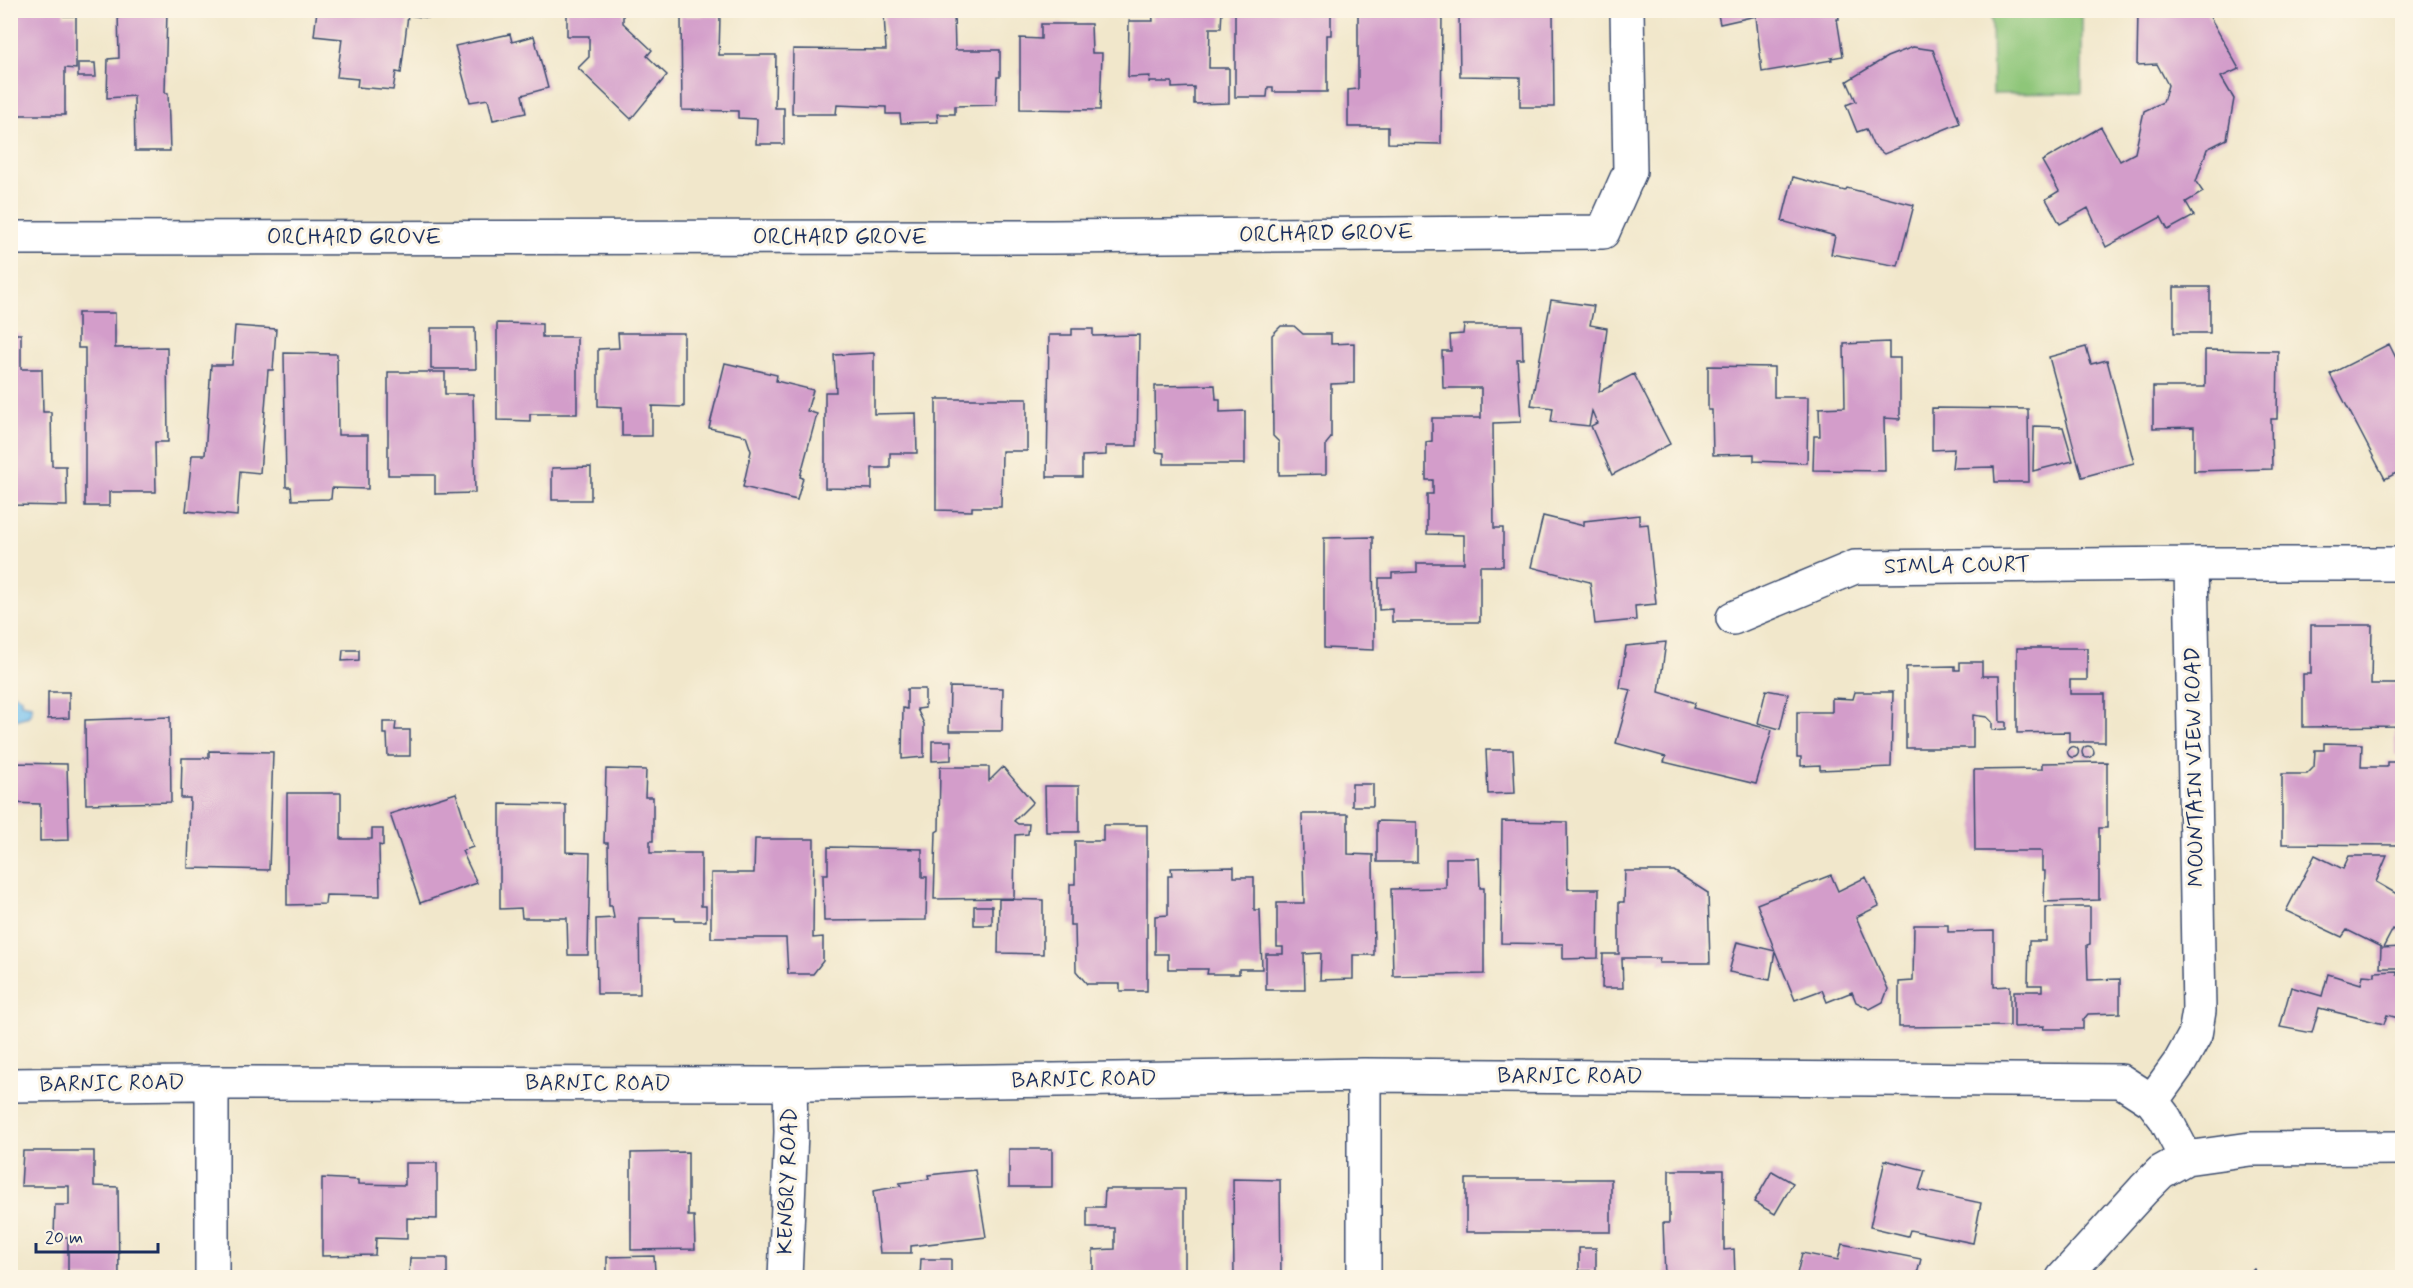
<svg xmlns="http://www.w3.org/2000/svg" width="2413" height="1288" font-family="Mynerve,sans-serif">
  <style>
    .green { fill: #8ec679; stroke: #547a6c; stroke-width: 1.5 }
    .water { fill: #75c1ef; stroke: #4878a6; stroke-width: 1.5 }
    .building { fill: #d39dca }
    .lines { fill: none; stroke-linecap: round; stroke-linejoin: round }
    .minor-casing { stroke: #3b4b6e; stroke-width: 36 }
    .minor { stroke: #fff; stroke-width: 33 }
    .labels { text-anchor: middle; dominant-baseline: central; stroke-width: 6; stroke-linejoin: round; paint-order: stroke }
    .street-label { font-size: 22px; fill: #1b2f5e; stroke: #fcf5e5 }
  </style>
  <rect width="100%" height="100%" fill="#fcf5e5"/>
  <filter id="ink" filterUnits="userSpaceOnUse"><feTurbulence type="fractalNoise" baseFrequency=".0167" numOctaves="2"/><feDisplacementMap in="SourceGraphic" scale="12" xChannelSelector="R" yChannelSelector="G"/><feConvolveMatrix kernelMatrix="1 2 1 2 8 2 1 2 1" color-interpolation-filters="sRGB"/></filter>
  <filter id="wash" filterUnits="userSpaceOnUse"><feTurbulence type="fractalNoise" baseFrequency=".008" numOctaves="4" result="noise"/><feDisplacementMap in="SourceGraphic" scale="24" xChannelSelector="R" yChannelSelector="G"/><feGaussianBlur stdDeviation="1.35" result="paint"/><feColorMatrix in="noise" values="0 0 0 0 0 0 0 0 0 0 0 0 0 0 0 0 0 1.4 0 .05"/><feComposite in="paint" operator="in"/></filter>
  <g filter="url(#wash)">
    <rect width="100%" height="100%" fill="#f1e7cb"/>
    <!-- green -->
    <path class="green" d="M1992,11H2082V93L1993,94Z"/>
    <!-- water -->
    <path class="water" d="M14,694L21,698V703L31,705L32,709L29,716L11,721V695Z"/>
    <g id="blocks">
      <!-- building -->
      <path class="building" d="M10,10H64V16H76V69L65,68V115H13Z
        M118,10H167L165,93H168L170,151H135L134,96L107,98L108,59L119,58Z
        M317,10H429L428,18L408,15L401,73L396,72L393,90L357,87L358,79L337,77L342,39L314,36Z
        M463,10H494L493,17L463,15Z
        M567,10H623V23L652,50L647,56L667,75L631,119L578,68L589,57V36H567Z
        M909,10H936V14H954L955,50H1000V77H997L996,105L955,106V114H937L938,122L901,123L900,114H886V107L837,105L836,114H792L793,49L886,50L884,14H909Z
        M1152,10H1222L1221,28H1210L1209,68H1229V103L1194,104V87L1172,88V82H1149L1150,76L1128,77L1129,21H1153Z
        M1235,10H1331V35H1327V92H1273V87H1268L1267,97H1235Z
        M1358,10H1442L1441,144L1388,143V127H1348V90L1358,89Z
        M1717,10H1838L1839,19H1837L1843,56L1831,58L1832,60L1762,72L1756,16L1720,24Z
        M2138,10H2206L2239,69L2221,77L2234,99L2227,139L2207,149L2196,182L2203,192L2186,202L2194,216L2168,230L2161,217L2106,247L2088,208L2060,224L2046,199L2059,191L2042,161L2101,127L2120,161L2135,153L2144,111L2163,102L2168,85L2157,64L2137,65Z
        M1553,13L1554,107H1520V77L1460,76L1459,14Z
        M681,16H720L719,55H776L775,108H784V144H756L757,119L738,118V111L682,110Z
        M1041,24H1091L1092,53H1102L1100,110L1020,109V38L1041,39Z
        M510,34L512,42L534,36L548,88L522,95L526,113L493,120L488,99L470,102L455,46Z
        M1913,47L1933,50L1960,123L1884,154L1873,145L1866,129L1857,132L1846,105L1856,101L1847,81L1887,57Z
        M78,63H95L96,77H78Z
        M1793,177L1845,191L1847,188L1914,205L1898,266L1831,254L1835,236L1782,221Z
        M2174,287H2210V333H2174Z
        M1551,300L1594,306L1590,325L1607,328L1599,392L1634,374L1670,444L1612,475L1591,426L1597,423L1592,411L1589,426L1551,422L1553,408L1531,405Z
        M78,313H115V348L167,347L168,442H155L156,492H109V506H85V348H78Z
        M497,323L542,324V337H577V414H530V421L497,420Z
        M1464,325H1522L1523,359H1517L1521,422L1493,423L1494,528H1503V566H1480V622H1392V609L1379,610V578H1392V573L1417,572V563H1464V535L1427,534V494H1433V480H1426V442L1432,441V418H1481V388H1443L1442,351H1451L1450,335L1463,334Z
        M235,326L276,329L273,370H268L260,473L240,471L237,516L186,511L192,455H205L211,365H232Z
        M1281,326H1294L1303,334H1331V344L1354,343V383L1331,384V438L1326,444V474L1279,475V442L1273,436L1272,335Z
        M431,328H475L476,369H431Z
        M1072,329H1093V336L1139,335L1137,446H1106V455L1082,456V477H1047L1049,335H1072Z
        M618,333H684V407L652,406V436H622V407L598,406V349L619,348Z
        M10,334H21V369H42L43,412H51L52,466H66L67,506L10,505Z
        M1889,342V358H1900V419L1884,418L1885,471L1813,470L1814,436H1820L1819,408L1845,407L1844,344Z
        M2389,344L2402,370V470L2385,479L2330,374Z
        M2086,347L2091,364L2107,360L2134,463L2082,477L2049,357Z
        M2205,350L2278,351L2277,419H2271L2272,469L2194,471V427L2153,428V387H2205Z
        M284,353L337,354L338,435H368V489L332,488L331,499L292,500L291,487H286Z
        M874,353V414L916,413L917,453H890V468H872V489L825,488V392H836L834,355Z
        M725,363L777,375L776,381L813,390L807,411L817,414L800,477L803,478L797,500L743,487L751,451L746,436L709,428Z
        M1708,366L1774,367V397H1808L1807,463L1754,461V454L1713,455L1712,410H1708Z
        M388,372H445V394H473L475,493L435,494V475H388Z
        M1215,385L1216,399H1220V412L1245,411V464H1164V453L1156,452L1155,386Z
        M936,399H1027V451H1002L1001,507H972V511L936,510Z
        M1932,408L2028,409L2029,482H1995L1994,467L1952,468L1954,449L1932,450Z
        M2034,426L2063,427L2073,461L2033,471Z
        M591,467V500H552V468Z
        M1639,515V525L1648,524L1656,604L1635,606L1636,620L1595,624L1590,582L1531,567L1543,516L1584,526V521Z
        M1373,537L1374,650L1324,648V538Z
        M2311,625H2372L2371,684H2402V726L2303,727V674H2311Z
        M1666,642L1659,692L1695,703L1693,708L1772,730L1756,784L1664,762L1666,757L1616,743L1631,690L1620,688L1626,646Z
        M2017,648H2087V680H2070V694H2105V742H2069V732L2017,733Z
        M343,650H359V660L342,661Z
        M1960,662H1982V676H1999L2000,722H2006V729L1992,730V722L1987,717L1973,715V748H1906V667L1955,666V670H1960Z
        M950,687L1003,688L1002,731H949Z
        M907,689H925V708L917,709L924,724V757L902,759L903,708L907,709Z
        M1766,690L1788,694L1780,729L1758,723Z
        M48,692H69V718L48,719Z
        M1855,692H1893L1891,767L1820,770V765L1801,766V757H1797V712H1832V698L1853,699Z
        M170,717L171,802L86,804L85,720Z
        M383,722H396L395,730H410V756H388L387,734H383Z
        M2395,732H2402V755H2395Z
        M932,741H951V760L932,761Z
        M2324,743L2362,744L2361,767H2387V762H2402V845L2282,844V774H2307L2314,767L2315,750H2324Z
        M2082 752a6 6 0 1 1 12 0a6 6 0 1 1-12 0Z
        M2067.5 752a5.5 5.5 0 1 1 11 0a5.5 5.5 0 1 1-11 0Z
        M1486,750H1513L1515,793L1488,794Z
        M209,751L273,752L269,870L188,868L190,798H181L182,758H209Z
        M2107,762V828H2099V900L2044,902L2045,871H2042V851H1975L1974,770L2042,769V763Z
        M10,763L67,764L69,840L40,841V804L10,803Z
        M940,767H989V781L1003,767L1033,802L1014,821L1018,824H1029L1028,834L1015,835L1014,898L934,899L936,832L939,830Z
        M606,769L646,770L645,797H653V841H650V853H701V906H706V921H675V918H639L640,994H597L596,919L614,918L612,906H609L608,843H604Z
        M1352,784H1373V806H1352Z
        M1045,786H1079V832H1046Z
        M287,793H341V839H372V829H383V846L379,845L380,896L326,895L325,904L287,905Z
        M456,793L473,847L462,851L477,883L420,903L390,814Z
        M500,804L566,805V852L590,853L588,955H568L567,918H522L521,908L500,909Z
        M1302,814H1348V854L1373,855L1374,955H1353V979L1320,980L1321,953L1304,954L1305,990H1266V954H1283V947H1277V903H1304Z
        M1377,821L1417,822V862H1377Z
        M1502,821L1567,822L1568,889H1599L1598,958L1563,959V944L1501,943Z
        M1103,825H1147V991H1120V984H1087L1076,971L1075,925H1070V884H1075V841H1103Z
        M755,839H814L813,938L823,937V961L813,974H788L786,938H711V873H754Z
        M828,847L922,849V877H927L926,920L824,921L823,874H828Z
        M2315,855L2343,869L2349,856H2387L2376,882L2402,897V933L2393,929L2383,948L2402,947V968H2380L2381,947L2347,930L2342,937L2286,911Z
        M1446,858H1479L1480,888H1484V974L1393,976L1391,889L1446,888Z
        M1234,867V877H1254V910H1260L1262,969H1239V974H1207L1208,969H1168V954H1155V916L1168,915V876H1172L1171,868Z
        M1625,871H1674L1708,893L1710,963H1659L1660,958H1622L1623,988H1602L1603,954H1619V902H1624Z
        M1831,875L1838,891L1866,877L1879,906L1856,917L1888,989L1883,1002L1870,1009L1856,1002L1852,992L1827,1002L1822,990L1795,1000L1775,951L1770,980L1729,972L1737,942L1775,951L1757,904Z
        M999,899L1043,900V954L998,953Z
        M974,906H992V925H974Z
        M2046,907H2090V944L2087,945L2088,980L2120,979V1013L2088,1014L2083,1020V1029H2043L2044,1026L2014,1027V991H2042V985H2028L2029,941H2046Z
        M1914,925H1948V932L1994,931V987L2010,986V1026L1899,1027V982L1913,981Z
        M2397,971V975L2402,977V1019L2387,1015L2384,1024L2319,1008L2312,1033L2280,1027L2291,987L2322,996L2328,974L2361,984L2363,975L2375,976V972Z
        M1009,1149H1052V1187H1009Z
        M23,1151H94V1186L118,1187L119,1278H68V1237H54L55,1205H69V1186H21Z
        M688,1152V1216H694L695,1249L631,1250V1153Z
        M1885,1160L1925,1170L1919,1190L1981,1203L1973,1243L1910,1230L1908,1236L1870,1227Z
        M405,1163H437V1219L407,1218V1239L376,1238L375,1255L322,1256V1178L358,1180V1184L405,1185Z
        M975,1170L986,1237L911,1246V1253H880L873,1191L901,1186L899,1183L929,1179L928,1175Z
        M1669,1170H1724V1250L1734,1249L1735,1277H1665L1663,1223H1669Z
        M1772,1171L1793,1183L1775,1214L1754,1202Z
        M1233,1179L1280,1180L1281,1278H1234Z
        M1466,1179H1611V1232H1466Z
        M1105,1189H1185V1278H1085V1271L1093,1270V1250L1115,1249V1228H1087V1207H1104Z
        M1842,1244L1921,1259L1916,1278H1796L1802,1253L1838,1260Z
        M1579,1248H1596V1271H1579Z
        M654,1256L655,1271H660V1278H607V1257Z
        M410,1258H447V1278L409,1277Z
        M921,1259H951V1278H920Z
        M2254,1269L2262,1278H2246Z
        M2391,1272L2392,1274L2402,1272V1278H2369Z"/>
    </g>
  </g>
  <g filter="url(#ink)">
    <use href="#blocks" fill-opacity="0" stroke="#3b4b6e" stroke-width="1.5"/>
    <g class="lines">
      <!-- minor casing -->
      <g class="minor-casing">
        <path id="minor" d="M10,238L1051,237L1603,232L1630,171L1627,10
          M1733,618L1855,567L2191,564
          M1364,1075V1278
          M212,1083V1278
          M10,1085L194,1083L807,1084L1364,1075L2121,1081L2152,1101
          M2186,1158L2165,1118L2152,1101L2180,1062L2195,1035L2199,1011L2191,564H2402
          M785,1278L791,1132L790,1084
          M2063,1278L2144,1189L2161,1172L2186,1158L2250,1149L2402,1148"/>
      </g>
      <!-- minor -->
      <use href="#minor" class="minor"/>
    </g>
  </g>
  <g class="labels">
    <!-- street labels -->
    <g class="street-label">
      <text transform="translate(1326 234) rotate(-1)">ORCHARD GROVE</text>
      <text x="354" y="238">ORCHARD GROVE</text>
      <text x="840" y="238">ORCHARD GROVE</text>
      <text transform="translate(1957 566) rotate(-1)">SIMLA COURT</text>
      <text transform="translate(2195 767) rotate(-91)">MOUNTAIN VIEW ROAD</text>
      <text x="1570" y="1077">BARNIC ROAD</text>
      <text transform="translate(1084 1080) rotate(-1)">BARNIC ROAD</text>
      <text transform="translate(112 1084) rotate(-1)">BARNIC ROAD</text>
      <text x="598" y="1084">BARNIC ROAD</text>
      <text transform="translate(788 1181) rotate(-88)">KENBRY ROAD</text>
    </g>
  </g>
  <!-- margin -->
  <rect width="2413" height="1288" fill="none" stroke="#fcf5e5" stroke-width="36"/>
  <!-- scale -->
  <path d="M36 1243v9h122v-9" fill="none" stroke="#1b2f5e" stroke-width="3"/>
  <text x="45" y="1243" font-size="18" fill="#1b2f5e" stroke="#fcf5e5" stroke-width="4.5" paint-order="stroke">20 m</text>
</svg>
